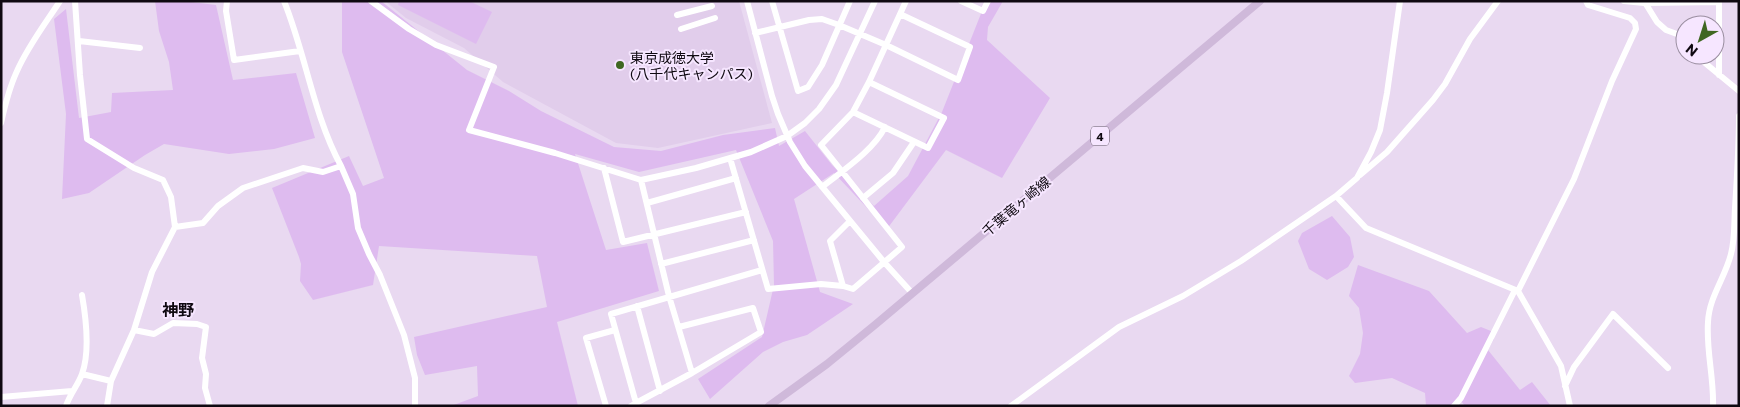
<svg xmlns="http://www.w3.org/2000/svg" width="1740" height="407" font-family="Commissioner,'Noto Sans JP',sans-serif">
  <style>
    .built { fill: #e1cdeb }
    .green { fill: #debbef }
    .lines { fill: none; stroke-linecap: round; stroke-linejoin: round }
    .minor { stroke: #fff; stroke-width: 6 }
    .major { stroke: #cfb9da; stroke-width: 8 }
    .poi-dot { fill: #3f6722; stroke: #f6e6ff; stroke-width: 2 }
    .labels { text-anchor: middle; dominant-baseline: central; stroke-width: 4; stroke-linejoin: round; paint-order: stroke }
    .shield { fill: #f6e6ff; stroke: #544b58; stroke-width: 1 }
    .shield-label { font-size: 12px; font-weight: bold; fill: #0f0911 }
    .poi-label { font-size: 14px; fill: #0f0911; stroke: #f6e6ff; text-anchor: start }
    .street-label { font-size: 14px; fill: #0f0911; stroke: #f6e6ff }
    .quarter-label { font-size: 16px; font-weight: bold; fill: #0f0911; stroke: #f6e6ff }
  </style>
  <rect width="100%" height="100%" fill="#e9d9f1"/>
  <!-- built -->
  <path class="built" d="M385,1H739L772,123L658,148L616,143L503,82L464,48L406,18Z"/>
  <!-- green -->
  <path class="green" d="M155,1H183L216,5L233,80L296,73L315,138L274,149L229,154L164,144L145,155L89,193L62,199L66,114L54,19L66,9L79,118L111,112L112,93L173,90L169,62L159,31Z
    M342,1H381L467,70L509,91L541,111L614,147L661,151L723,135L775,128L779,146L805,131L832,165L874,206L908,176L942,112L986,1H1003L988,27L987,40L1050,98L1002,178L946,150L887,229L834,173L794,199L820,292L853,304L807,335L783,342L763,352L710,399L698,379L762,337L774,285L773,241L736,150L639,172L575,154L606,250L647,243L659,291L557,322L578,406H451L478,396L477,366L425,375L417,355L414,337L547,307L537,256L379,246L373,285L313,300L300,281L301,264L299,257L272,188L349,156L363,186L384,178L342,52Z
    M399,1H469L492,12L476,44L398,5Z
    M1332,216L1350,237L1354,257L1348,267L1327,280L1309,269L1298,241L1302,233Z
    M1358,265L1429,291L1467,333L1481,327L1491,331L1494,339L1488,350L1520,390L1532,382L1551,406H1465L1461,401L1456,406H1426L1425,393L1392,378L1355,383L1349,376L1360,354L1363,333L1359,308L1349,296Z"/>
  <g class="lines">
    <!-- minor -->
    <path class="minor" d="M75,1L80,75L87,139L134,168L163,180L171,197L175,227
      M227,1L226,11L234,60L300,51
      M371,1L409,29L436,45L494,67L469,130L555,153L641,180L696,168L751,152L787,136L805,123L819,109L836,85L875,1
      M747,1L772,96L778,114L790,142L805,166L884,262L912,293
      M772,1L798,91L808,87L822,65L850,1
      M961,1L983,11L988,1
      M1624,1L1644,3L1719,2
      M1644,1L1657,22L1666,30L1685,37
      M1719,1V75
      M677,15L712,6
      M681,29L715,18
      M755,33L809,20L822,19L839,25L886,45L958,80L970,47L900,14
      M79,41L140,48
      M1698,55L1705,63L1739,91
      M853,112L928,148L944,118L869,82
      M1,123C5,105 9,88 17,71C28,46 45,24 60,1
      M730,158L768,289L821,284L843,286
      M341,166L353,194L358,228L369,254L380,275L404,335L415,378V406
      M604,168L623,242L746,212
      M1360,175L1387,152L1433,100L1445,84L1470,39L1498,1
      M641,180L669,296L692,373
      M822,187C842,171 874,150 885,127
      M1336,196L1366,228L1518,291L1561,366L1570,406
      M863,198L893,173L914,142
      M647,203L736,178
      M850,221L830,241L843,286L853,289L902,247L821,145L853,112L869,82L906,1
      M661,264L754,240
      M1518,291L1574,179L1612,81L1636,29L1635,23L1630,18L1588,5L1586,1
      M637,306L660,391
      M134,330L154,334L173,323L197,324L206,327L202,358L206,374L205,388L210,406
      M82,374L111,381
      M1565,386L1574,367L1613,314L1668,368
      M1,397L72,391
      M636,403L692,373L761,332L753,308L679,327
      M66,406C70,394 78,385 82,374C90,352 86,318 82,295
      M107,406L111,381L134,330L152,272L175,227L203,223L218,206L243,188L303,168L323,172L341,166C313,114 306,55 284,1
      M606,406L586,338L615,330
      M631,406L636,403L611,314L762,270
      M1011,406L1119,327L1183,296L1241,261L1336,196L1357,178L1371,152L1380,130L1387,93L1400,1
      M1454,406L1461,398L1515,290
      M1713,406C1714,378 1706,350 1708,322C1709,297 1725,278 1731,254C1735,239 1734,223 1735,208C1737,177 1739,147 1739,116"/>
    <!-- major -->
    <path class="major" d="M769,406L827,364L876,324L1260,1"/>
  </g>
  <!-- markers -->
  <circle class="poi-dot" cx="620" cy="65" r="5"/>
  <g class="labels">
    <!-- shield labels -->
    <rect class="shield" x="1091" y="126.5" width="18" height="19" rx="4"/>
    <g class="shield-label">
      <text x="1100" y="136">4</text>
    </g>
    <!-- poi labels -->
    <g class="poi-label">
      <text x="630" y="57">東京成徳大学<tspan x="630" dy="16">(八千代キャンパス)</tspan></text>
    </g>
    <!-- street labels -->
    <g class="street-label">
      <text transform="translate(1016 206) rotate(-40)">千葉竜ヶ崎線</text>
    </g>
    <!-- quarter labels -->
    <g class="quarter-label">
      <text x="178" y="309">神野</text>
    </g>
  </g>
  <!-- border -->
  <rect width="1740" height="407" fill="none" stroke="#0f0911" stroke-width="5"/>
  <!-- north arrow -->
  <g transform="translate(1700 40) rotate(219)"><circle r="24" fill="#f6e6ff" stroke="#9a8ea0"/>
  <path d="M0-4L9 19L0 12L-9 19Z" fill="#3f6722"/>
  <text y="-8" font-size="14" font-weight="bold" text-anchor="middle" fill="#0f0911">N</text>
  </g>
</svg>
